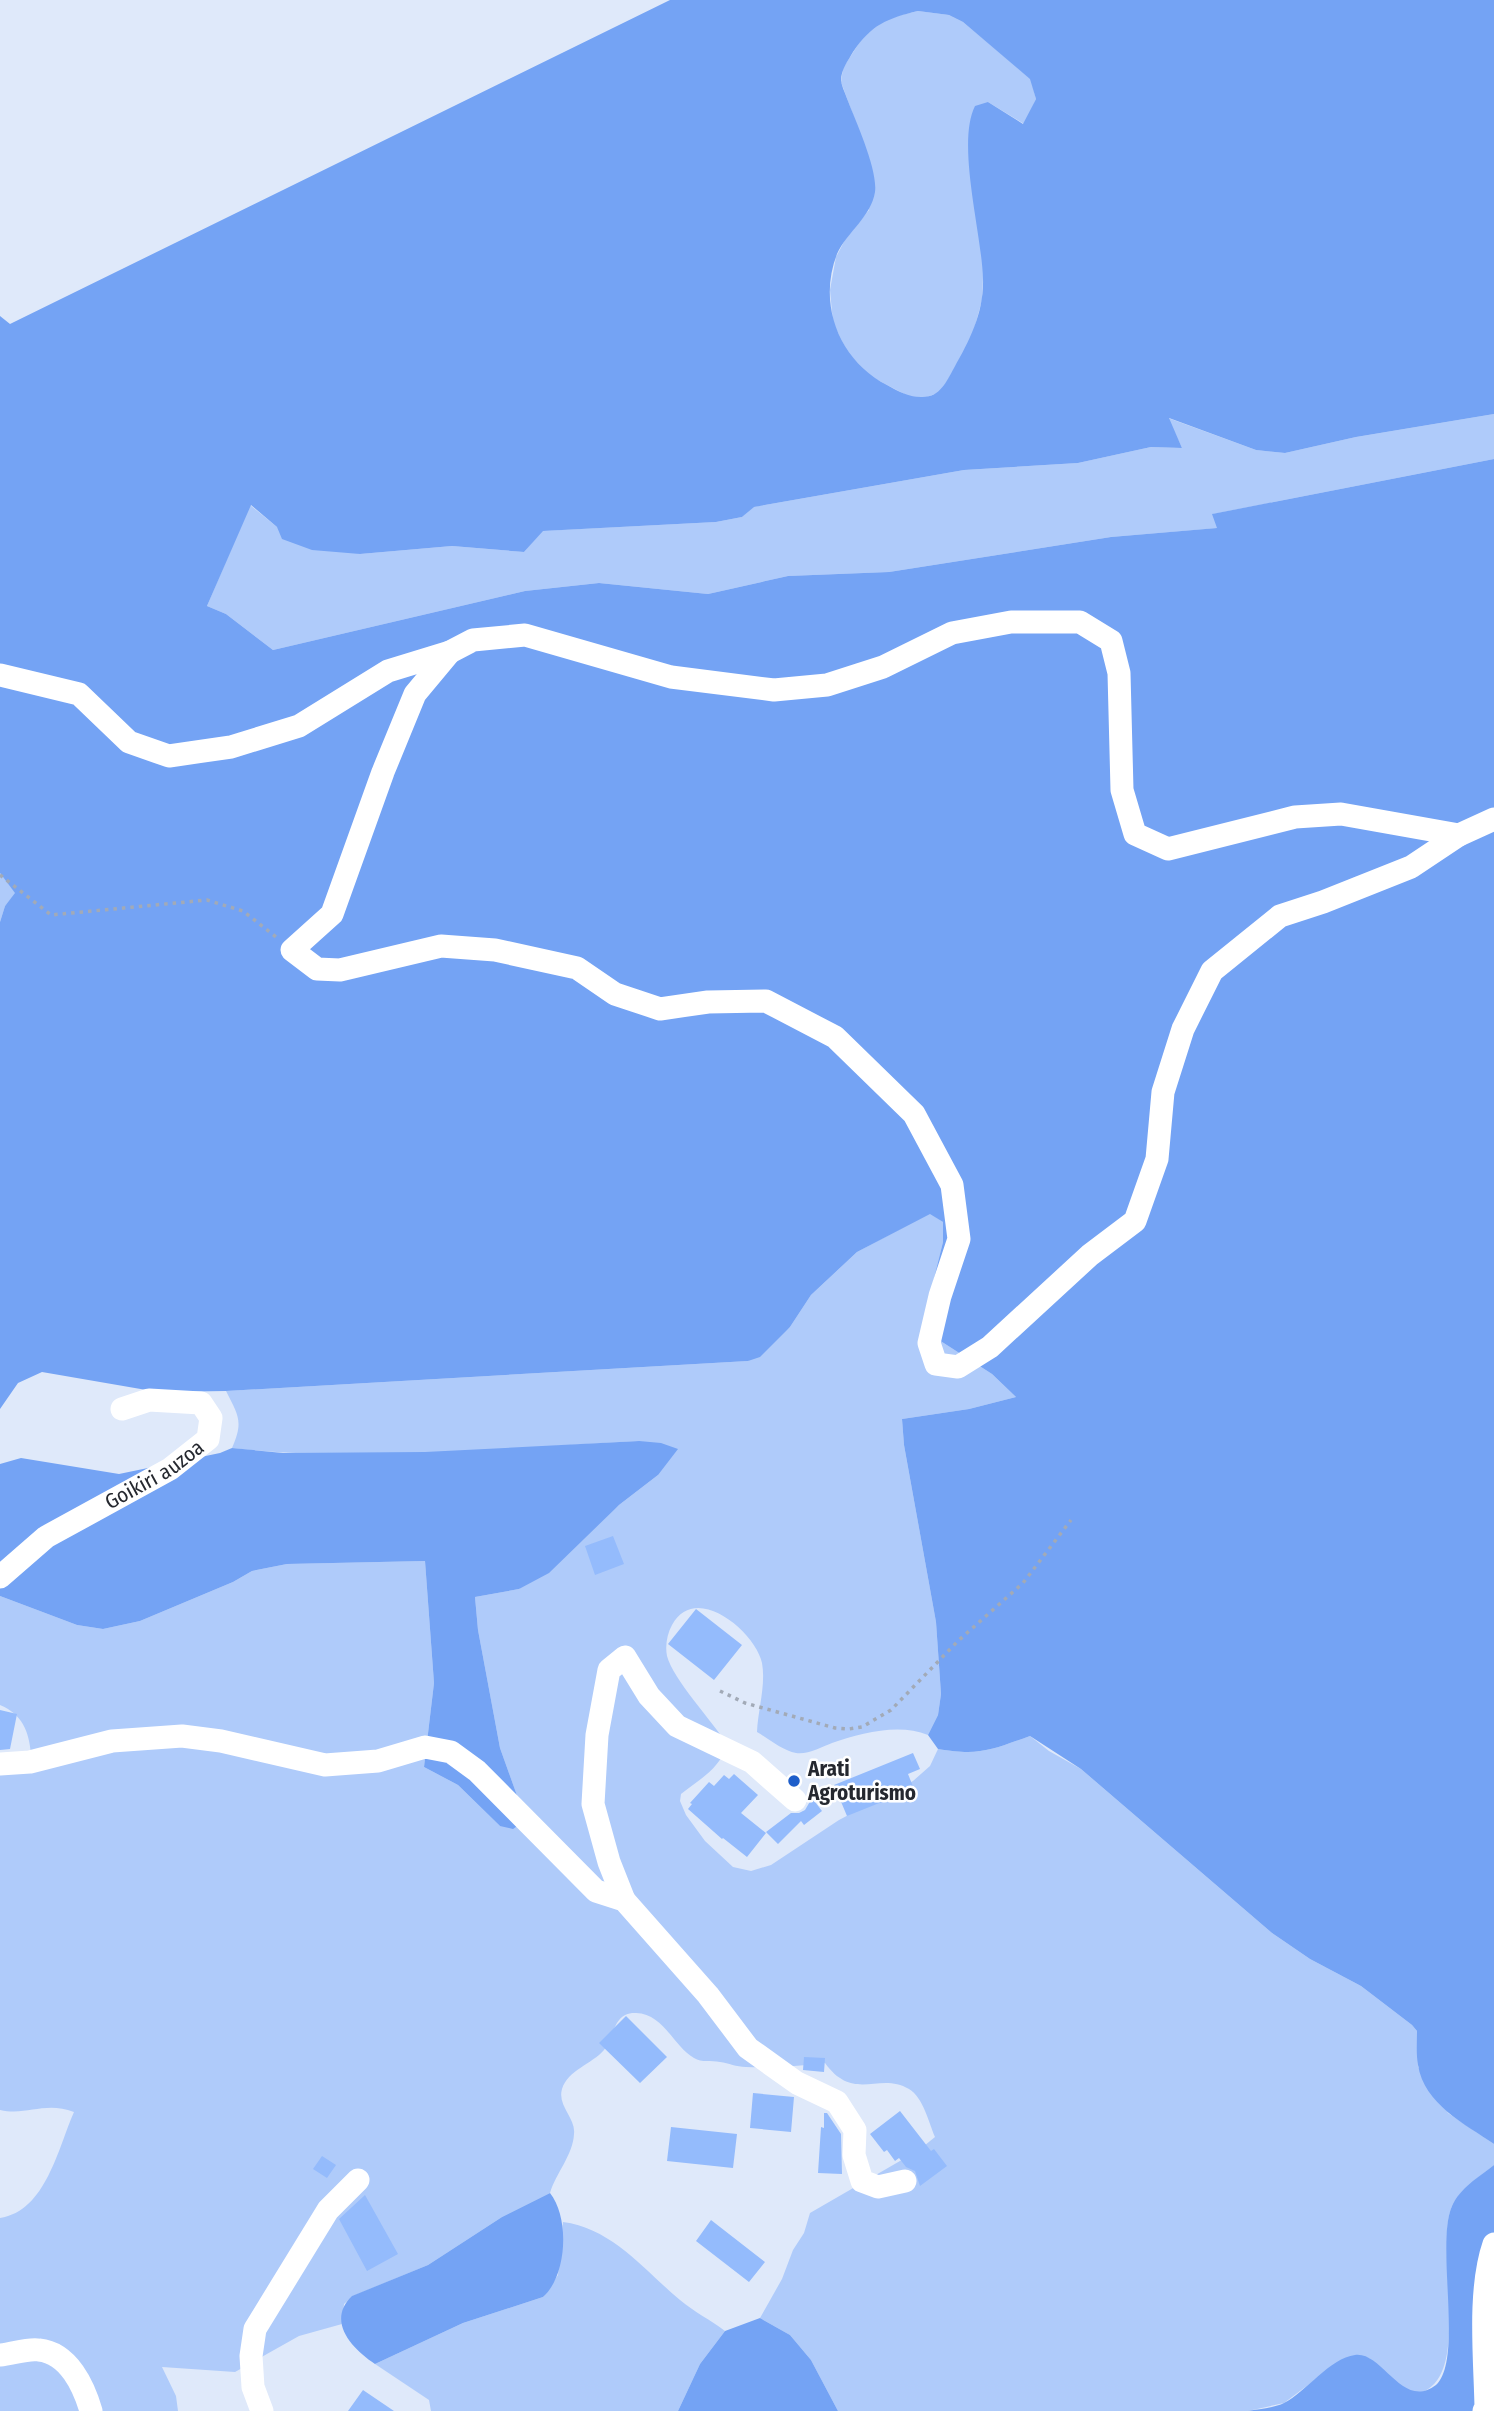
<svg xmlns="http://www.w3.org/2000/svg" width="1494" height="2411" font-family="'Fira Sans Condensed',sans-serif">
  <style>
    .green { fill: #afcbfa }
    .forest { fill: #74a3f4; fill-rule: evenodd }
    .building { fill: #94bbfc }
    .lines { fill: none; stroke-linecap: round; stroke-linejoin: round }
    .path { stroke: #a2aab7; stroke-width: 3.5; stroke-dasharray: 3.5 5; stroke-linecap: butt }
    .minor { stroke: #fff; stroke-width: 23 }
    .poi-dot { fill: #1e5eca; stroke: #fff; stroke-width: 2.5 }
    .labels { text-anchor: middle; dominant-baseline: central; stroke-width: 5; stroke-linejoin: round; paint-order: stroke }
    .street-label { font-size: 21px; fill: #25282f; stroke: #fff }
    .poi-label { font-size: 21px; font-weight: bold; fill: #25282f; stroke: #fff; text-anchor: start }
  </style>
  <rect width="100%" height="100%" fill="#dfe9fa"/>
  <!-- green -->
  <path class="green" d="M918,11L949,15L963,22L1031,79L1036,99L1024,124L988,102L983,279L982,300L972,337L941,392L924,398L908,396L870,376L848,353L833,323L830,290L836,257L846,238L869,210L870,161L841,82L843,68L863,37L888,18Z
    M1494,414V459L1213,514L1218,528L1111,537L889,572L788,576L708,594L599,583L525,591L273,650L226,614L207,606L250,505L277,527L360,554L452,546L524,552L542,531L716,522L742,517L753,507L964,470L1078,463L1151,447L1182,448L1168,418L1256,450L1285,453L1356,437Z
    M0,873L16,893L5,906L0,922Z
    M930,1213L943,1222V1242L926,1310L939,1340L992,1374L1016,1397L969,1409L902,1419L904,1445L936,1622L941,1694L938,1715L928,1735C899,1723 861,1733 832,1743C822,1747 807,1755 796,1753C783,1751 769,1739 757,1732C758,1710 766,1685 762,1663C756,1633 696,1581 672,1625C667,1634 665,1646 667,1656C673,1679 712,1721 727,1744C722,1767 699,1780 681,1794L680,1801L686,1815L705,1841L733,1867L751,1871L771,1865L839,1820L913,1781L930,1766L938,1749C980,1756 991,1750 1030,1736L1049,1751L1081,1769L1272,1933L1310,1959L1361,1986L1412,2025L1417,2031L1418,2067L1448,2113L1494,2144V2165C1480,2177 1460,2189 1452,2206C1434,2249 1471,2368 1425,2391C1419,2394 1410,2394 1405,2391C1392,2383 1380,2368 1369,2358L1340,2361L1284,2403L1248,2411H838L811,2360L790,2335L760,2318L782,2279L793,2250L804,2233L810,2213L919,2150L935,2137C929,2123 923,2097 909,2089C879,2071 854,2103 825,2063C800,2066 772,2068 746,2067C736,2067 729,2063 720,2062C711,2060 702,2063 694,2058C673,2046 664,2014 636,2013C613,2012 615,2036 604,2050C592,2064 568,2070 562,2089C557,2106 576,2118 574,2134C573,2155 556,2173 550,2193L502,2217L428,2265L353,2296L344,2304L342,2324L299,2336L235,2372L162,2367L176,2396L178,2411H0V2218C46,2211 58,2148 74,2112C45,2101 27,2116 0,2110V1767L31,1754C29,1731 22,1714 0,1705V1596L77,1625L103,1629L140,1621L233,1582L252,1571L287,1564L425,1561L434,1683L424,1767L458,1785L500,1826L524,1815L500,1748L478,1630L475,1597L519,1589L619,1505L658,1475L639,1441C505,1448 365,1463 232,1448C244,1421 238,1415 226,1391L748,1361L790,1327L811,1295L857,1252Z
    M563,2222C612,2228 645,2271 680,2300C694,2312 711,2320 725,2331L700,2364L678,2411H431L429,2400L375,2364L463,2323L543,2297L558,2275Z"/>
  <!-- forest -->
  <path class="forest" d="M670,0H1494V414L1356,437L1285,453L1256,450L1169,418L1182,448L1151,447L1078,463L964,470L754,507L742,517L716,522L543,531L524,552L452,546L360,554L312,550L282,539L277,527L251,505L207,606L226,614L273,650L525,591L599,583L708,594L788,576L889,572L1111,537L1217,528L1212,514L1494,459V2144C1465,2124 1424,2104 1418,2065C1416,2054 1417,2042 1417,2031L1412,2025L1361,1986L1310,1959L1272,1933L1081,1769L1030,1736C991,1750 980,1756 938,1749L928,1735L938,1715L941,1694L936,1622L904,1445L902,1419L969,1409L1016,1397L992,1374L939,1340L926,1310L943,1242V1222L930,1214L857,1252L811,1295L790,1327L760,1357L748,1361L226,1391L158,1392L42,1372L18,1383L0,1409V922L5,906L15,893L0,873V316L10,324ZM918,11L949,15L963,22L1030,79L1036,99L1023,124L988,102L975,106C956,144 982,234 983,279C984,312 970,340 954,368C946,382 940,398 921,397C908,397 898,391 887,385C840,361 817,305 837,254C847,232 871,217 875,192C878,170 856,122 848,101C846,95 842,87 841,81C841,69 848,61 853,52C871,25 888,18 918,11Z
    M639,1441L661,1443L678,1449L658,1475L619,1505L549,1573L519,1589L475,1597L478,1630L500,1748L524,1815L523,1822L513,1829L500,1826L458,1785L424,1767L434,1683L425,1561L287,1564L252,1571L233,1582L140,1621L103,1629L77,1625L0,1596V1464L21,1458L119,1474L220,1453L232,1448L283,1453L425,1452Z
    M1494,2165V2411H1248C1259,2409 1274,2408 1284,2403C1306,2392 1330,2358 1355,2355C1383,2351 1402,2411 1436,2385C1464,2359 1435,2244 1452,2206C1460,2188 1479,2177 1494,2165Z
    M550,2193C570,2218 567,2276 543,2297L463,2323L375,2364C352,2349 326,2321 352,2296L428,2265L502,2217Z
    M760,2318L790,2335L811,2360L838,2411H678L700,2364L725,2331Z"/>
  <!-- building -->
  <path class="building" d="M613,1536L624,1564L595,1575L585,1546Z
    M696,1609L742,1645L714,1680L668,1644Z
    M0,1710L17,1714L10,1749L0,1750Z
    M913,1753L920,1769L908,1774L914,1789L847,1816L834,1785Z
    M734,1774L758,1795L741,1813L766,1833L747,1857L723,1838L722,1839L688,1809L692,1804L690,1803L709,1782L714,1786L724,1775L729,1779Z
    M812,1798L822,1811L804,1825L801,1821L778,1844L766,1832L791,1813H799L805,1810Z
    M626,2016L667,2057L640,2083L599,2043Z
    M804,2057L825,2058L824,2072L803,2070Z
    M753,2093L794,2097L791,2132L750,2128Z
    M900,2111L931,2151L934,2149L947,2166L920,2186L915,2171L906,2167L899,2158L895,2161L887,2150L884,2152L870,2134Z
    M824,2113H827L841,2134L842,2174L818,2173L821,2127L824,2128Z
    M671,2127L737,2134L733,2168L667,2161Z
    M322,2156L336,2165L327,2178L313,2169Z
    M365,2195L398,2254L367,2271L339,2219Z
    M711,2220L765,2262L749,2282L696,2241Z
    M363,2390L394,2411H348Z"/>
  <g class="lines">
    <!-- path -->
    <path class="path" d="M0,875L51,915L207,900L243,911L276,937
      M720,1691L745,1703L835,1728L849,1729L862,1727L891,1710L958,1641L1023,1583L1071,1520"/>
    <!-- minor -->
    <g class="minor">
      <path d="M450,652L415,694L383,772L332,914L292,950L317,969L340,970L441,946L495,950L577,968L615,994L660,1009L708,1002L766,1001L835,1037L914,1114L952,1185L959,1239L940,1296L929,1343L936,1364L958,1367L990,1347L1090,1255L1135,1221L1157,1159L1163,1092L1183,1029L1212,971L1280,916L1323,902L1411,867L1459,835"/>
      <path d="M0,675L79,694L129,742L169,756L231,747L299,726L388,671L450,652L473,640L525,635L671,677L774,690L827,685L883,667L952,633L1011,622H1080L1111,641L1119,673L1122,790L1135,834L1168,849L1295,817L1341,814L1459,835L1494,819"/>
      <path id="s1" d="M0,1577L46,1537L170,1469L208,1439L211,1418L201,1403L149,1400L122,1409"/>
      <path d="M0,1764L30,1762L112,1741L182,1736L221,1741L325,1765L378,1761L425,1747L451,1752L477,1771L596,1891L624,1900L708,1995L748,2048L797,2083L837,2102L855,2130L854,2155L862,2181L878,2187L905,2181"/>
      <path d="M624,1900L609,1862L593,1804L597,1735L609,1670L625,1657L649,1696L677,1726L752,1762L795,1800"/>
      <path d="M0,2355C12,2354 28,2348 39,2350C69,2353 84,2387 91,2411"/>
      <path d="M262,2411L253,2387L251,2356L255,2329L328,2210L358,2180"/>
      <path d="M1484,2411L1486,2407C1485,2358 1478,2290 1494,2244"/>
    </g>
  </g>
  <!-- markers -->
  <circle class="poi-dot" cx="794" cy="1781" r="7"/>
  <g class="labels">
    <!-- street labels -->
    <g class="street-label">
      <text stroke="none"><textPath href="#s1" startOffset="186">Goikiri auzoa</textPath></text>
    </g>
    <!-- poi labels -->
    <g class="poi-label">
      <text x="808" y="1769">Arati<tspan x="808" dy="24">Agroturismo</tspan></text>
    </g>
  </g>
</svg>
